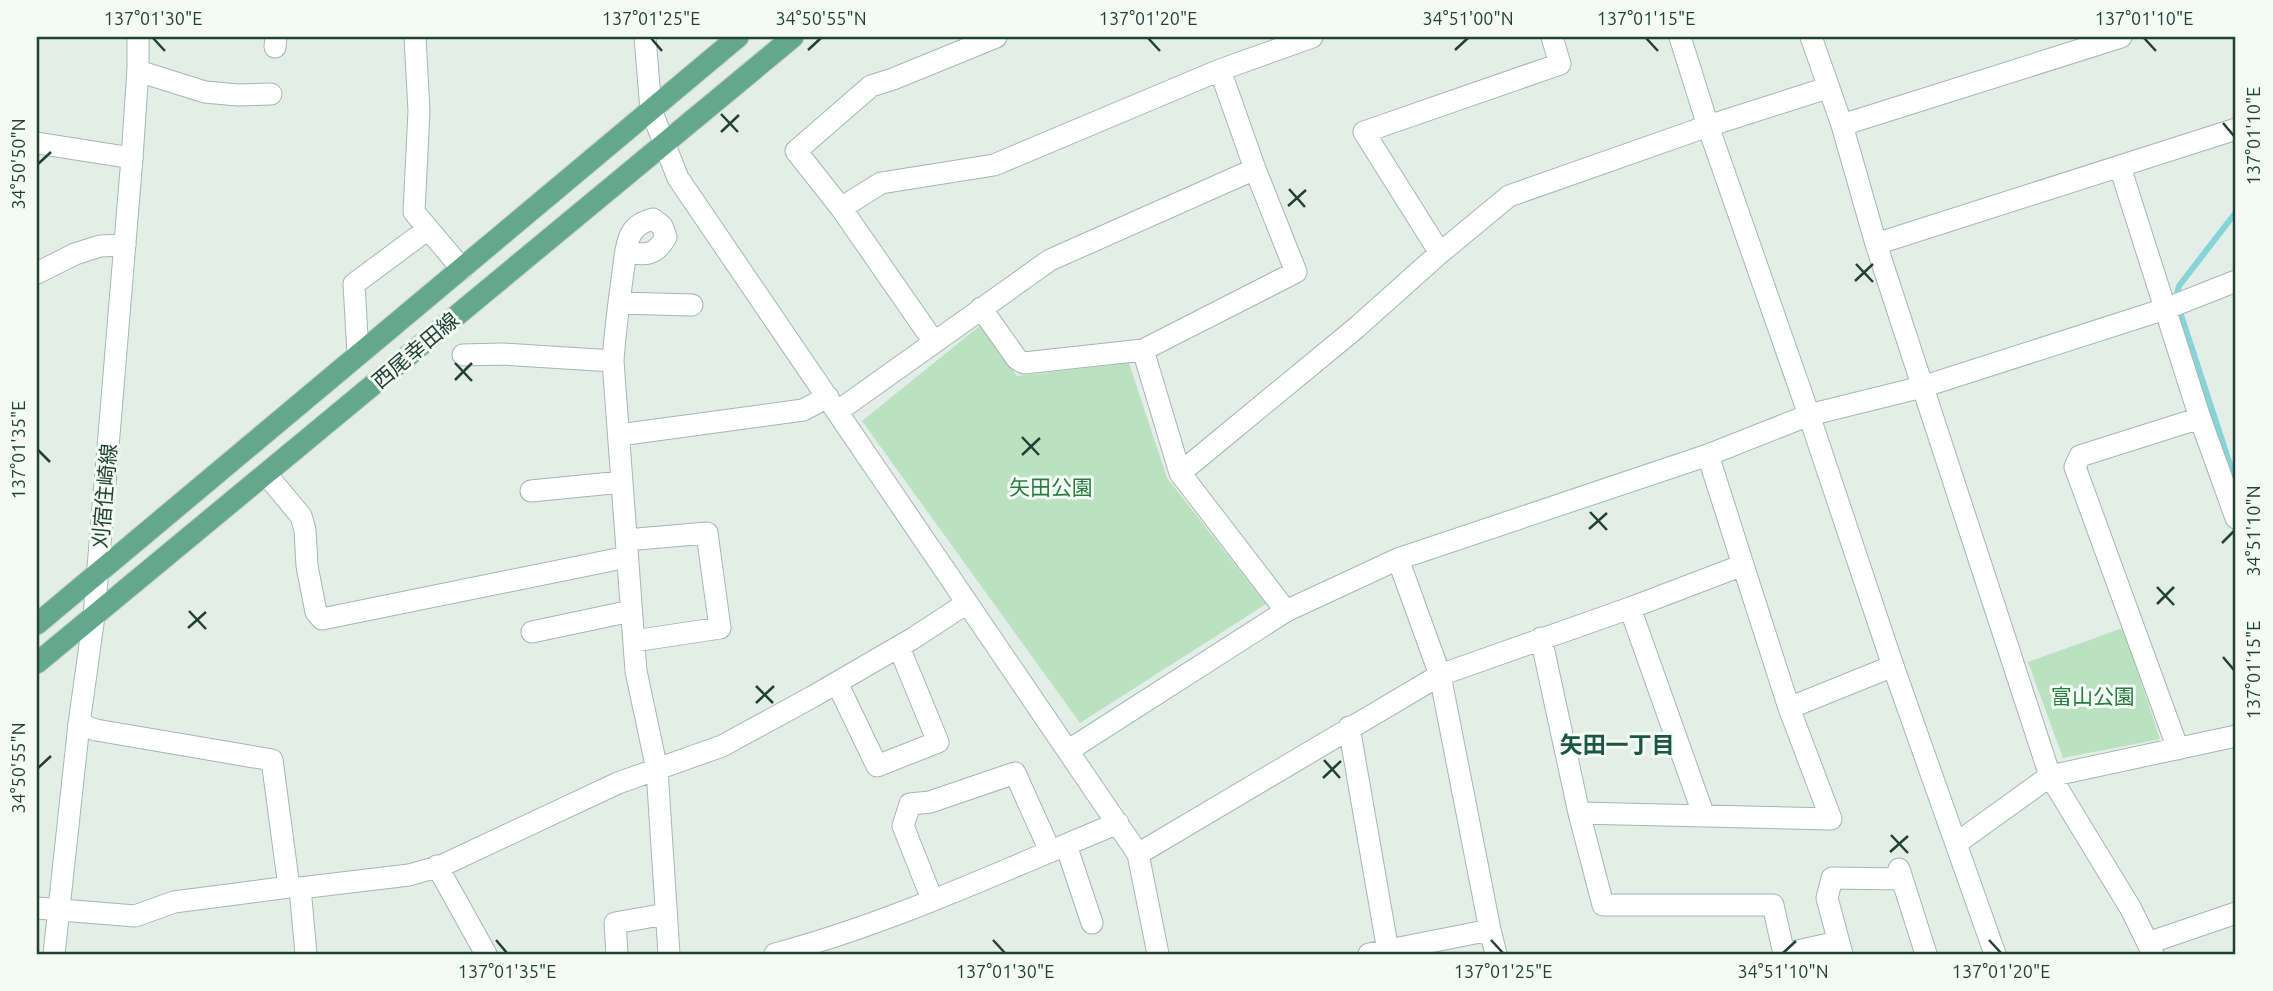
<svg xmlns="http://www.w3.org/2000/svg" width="2273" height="991" font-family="Ubuntu,'Noto Sans JP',sans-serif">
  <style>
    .green { fill: #bae1c0 }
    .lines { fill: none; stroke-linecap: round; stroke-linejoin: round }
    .stream { stroke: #86d4d8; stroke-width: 6 }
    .street-casing { stroke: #a5b7af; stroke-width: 23 }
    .secondary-casing { stroke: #a0bbaf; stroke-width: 23 }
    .primary-casing { stroke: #c1cac6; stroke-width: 23 }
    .street { stroke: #fff; stroke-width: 21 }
    .secondary { stroke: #fff; stroke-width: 21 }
    .primary { stroke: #63a88e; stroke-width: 21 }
    .ticks { fill: none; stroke: #214135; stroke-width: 2.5 }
    .labels { text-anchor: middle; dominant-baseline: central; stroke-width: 6; stroke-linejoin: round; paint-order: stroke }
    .street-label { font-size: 21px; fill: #214135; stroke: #f4faf6 }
    .park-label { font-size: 21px; fill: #277c3e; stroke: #f4faf6 }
    .neighbourhood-label { font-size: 23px; font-weight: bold; fill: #1a5641; stroke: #f4faf6 }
    .neatline { fill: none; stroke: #214135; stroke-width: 2.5 }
    .ticks-label { font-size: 18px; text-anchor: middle; fill: #214135 }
  </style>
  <rect width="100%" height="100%" fill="#e3eee8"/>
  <!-- green -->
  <path class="green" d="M982,324L1017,376L1129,363L1167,478L1266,604L1080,723L862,421Z
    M2123,628L2160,739L2063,758L2028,662Z"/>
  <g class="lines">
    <!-- stream -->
    <path class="stream" d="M2176,298L2179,286L2236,212
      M2179,309L2236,483"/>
    <!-- street casing -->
    <g class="street-casing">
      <path id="street" d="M415,37L419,111L414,212L462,269
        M645,37L651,110L678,178L1138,854L1158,954
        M1811,37L1842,125L1876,244L2050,776L2131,909L2153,954
        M275,47L276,37
        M138,71L205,92L238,95L271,94
        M1842,125L2121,37
        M37,143L132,158
        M2120,167L2200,418L2236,518
        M841,208L881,183L994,165L1220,70L1312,37
        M1876,244L2236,129
        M626,252C646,256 656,255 666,237L662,226L653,219C643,222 636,225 631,234C625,245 625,260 623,272C619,302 615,331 613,361L636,671L657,770L669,954
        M1440,253L1364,132L1560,64L1552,37
        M37,273L75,254L100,246L125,245
        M619,303L692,305
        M981,308L1017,359L1024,363L1143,350L1180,473L1286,611
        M2165,309L2236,281
        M934,342L841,208L796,151L871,86L893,79L996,37
        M1143,350L1296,272L1255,169
        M358,354L354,284L428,229
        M463,355L502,354L613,361
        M838,411L1050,260L1255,169L1220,70
        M619,435L803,410L828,397
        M1708,455L1743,565
        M1180,473L1356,328L1440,253L1509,196L1708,126L1827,88
        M266,474L301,516L305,530L307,566L316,612L322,619L627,557
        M531,491L622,482
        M626,540L707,533L720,628L634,641
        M1398,559L1440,675L1490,930L1496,954
        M1630,608L1704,816
        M532,632L631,611
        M1541,638L1579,813
        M837,683L877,766L938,742L899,647
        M1789,708L1893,666
        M79,724L96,730L272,760L289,887
        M1349,727L1388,951
        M2178,749L2075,467L2080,456L2200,418
        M1957,843L2050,776L2236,736
        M1066,845L1092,923
        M1138,854L1440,675L1630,608L1743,565L1789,708L1831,819L1579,813L1603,905H1773L1784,954
        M437,866L486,954
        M1899,869L1926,954
        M300,888L306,954
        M932,899L903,826L910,804L930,802L1015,773L1050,851
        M37,908L135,916L174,902L289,887L300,888L409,875L441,866L618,783L722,746L812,697L912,639L967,603
        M2148,943L2236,913
        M617,954L615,923L666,914
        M775,954C892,923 1006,869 1118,823
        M1369,954L1490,930
        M1784,954L1838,942
        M1842,954L1827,898L1832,878L1902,879"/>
    </g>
    <!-- secondary casing -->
    <g class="secondary-casing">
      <path id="secondary" d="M1680,37L1708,126L1809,415L1893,666L1995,954
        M1069,750L1286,611L1398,559L1708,455L1809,415L1922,387L2165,309
        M54,954L79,724L94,616L132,158L138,69V37"/>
    </g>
    <!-- primary casing -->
    <g class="primary-casing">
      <path id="primary" d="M37,624L738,37
        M37,663L793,37"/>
    </g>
    <!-- street -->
    <use href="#street" class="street"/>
    <!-- secondary -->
    <use href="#secondary" class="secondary"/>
    <!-- primary -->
    <use href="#primary" class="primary"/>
  </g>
  <!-- ticks -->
  <path class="ticks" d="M153,38L165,51M651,38L662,51M1148,38L1160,51M1646,38L1658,51M2144,38L2156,51M808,50L821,38M1455,50L1468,38M721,114L738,132M2223,123L2234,136M721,132L739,115M38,164L51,152M1289,189L1305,207M1288,206L1306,190M1856,264L1873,282M1855,281L1873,264M455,363L472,381M455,380L472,363M1022,437L1039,455M38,450L50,462M1022,455L1040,438M1590,512L1607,530M1589,529L1607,513M2222,543L2234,531M2157,587L2174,605M2157,604L2174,587M189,611L206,629M188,628L206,612M2223,657L2234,670M756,686L773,703M756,703L774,686M1324,760L1340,778M38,768L51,756M1323,778L1341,761M1891,835L1908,853M1890,852L1908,836M496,940L507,953M993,940L1005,953M1491,940L1503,953M1989,940L2001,953M1783,953L1796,941"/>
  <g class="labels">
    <!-- street labels -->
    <g class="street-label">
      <text transform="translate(415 350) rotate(-40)">西尾幸田線</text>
      <text transform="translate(104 496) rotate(-85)">刈宿住崎線</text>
    </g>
    <!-- park labels -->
    <g class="park-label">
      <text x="1051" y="487">矢田公園</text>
      <text x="2093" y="696">富山公園</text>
    </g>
    <!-- neighbourhood labels -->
    <g class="neighbourhood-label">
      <text x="1617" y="744">矢田一丁目</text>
    </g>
  </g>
  <!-- border -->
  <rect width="2273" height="991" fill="none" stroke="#f4faf6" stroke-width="77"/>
  <rect x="38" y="38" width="2196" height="915" class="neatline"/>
  <g class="ticks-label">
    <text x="153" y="25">137°01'30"E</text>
    <text x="651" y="25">137°01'25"E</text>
    <text x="821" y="25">34°50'55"N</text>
    <text x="1148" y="25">137°01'20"E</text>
    <text x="1468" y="25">34°51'00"N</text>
    <text x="1646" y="25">137°01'15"E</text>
    <text x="2144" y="25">137°01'10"E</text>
    <text transform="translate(2254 136) rotate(-90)" y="6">137°01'10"E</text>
    <text transform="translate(19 164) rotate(-90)" y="6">34°50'50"N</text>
    <text transform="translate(19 450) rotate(-90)" y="6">137°01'35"E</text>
    <text transform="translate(2254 531) rotate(-90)" y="6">34°51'10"N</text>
    <text transform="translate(2254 670) rotate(-90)" y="6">137°01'15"E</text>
    <text transform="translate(19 768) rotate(-90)" y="6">34°50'55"N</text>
    <text x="507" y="978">137°01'35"E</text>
    <text x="1005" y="978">137°01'30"E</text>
    <text x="1503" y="978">137°01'25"E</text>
    <text x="1783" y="978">34°51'10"N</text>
    <text x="2001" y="978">137°01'20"E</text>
  </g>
</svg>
